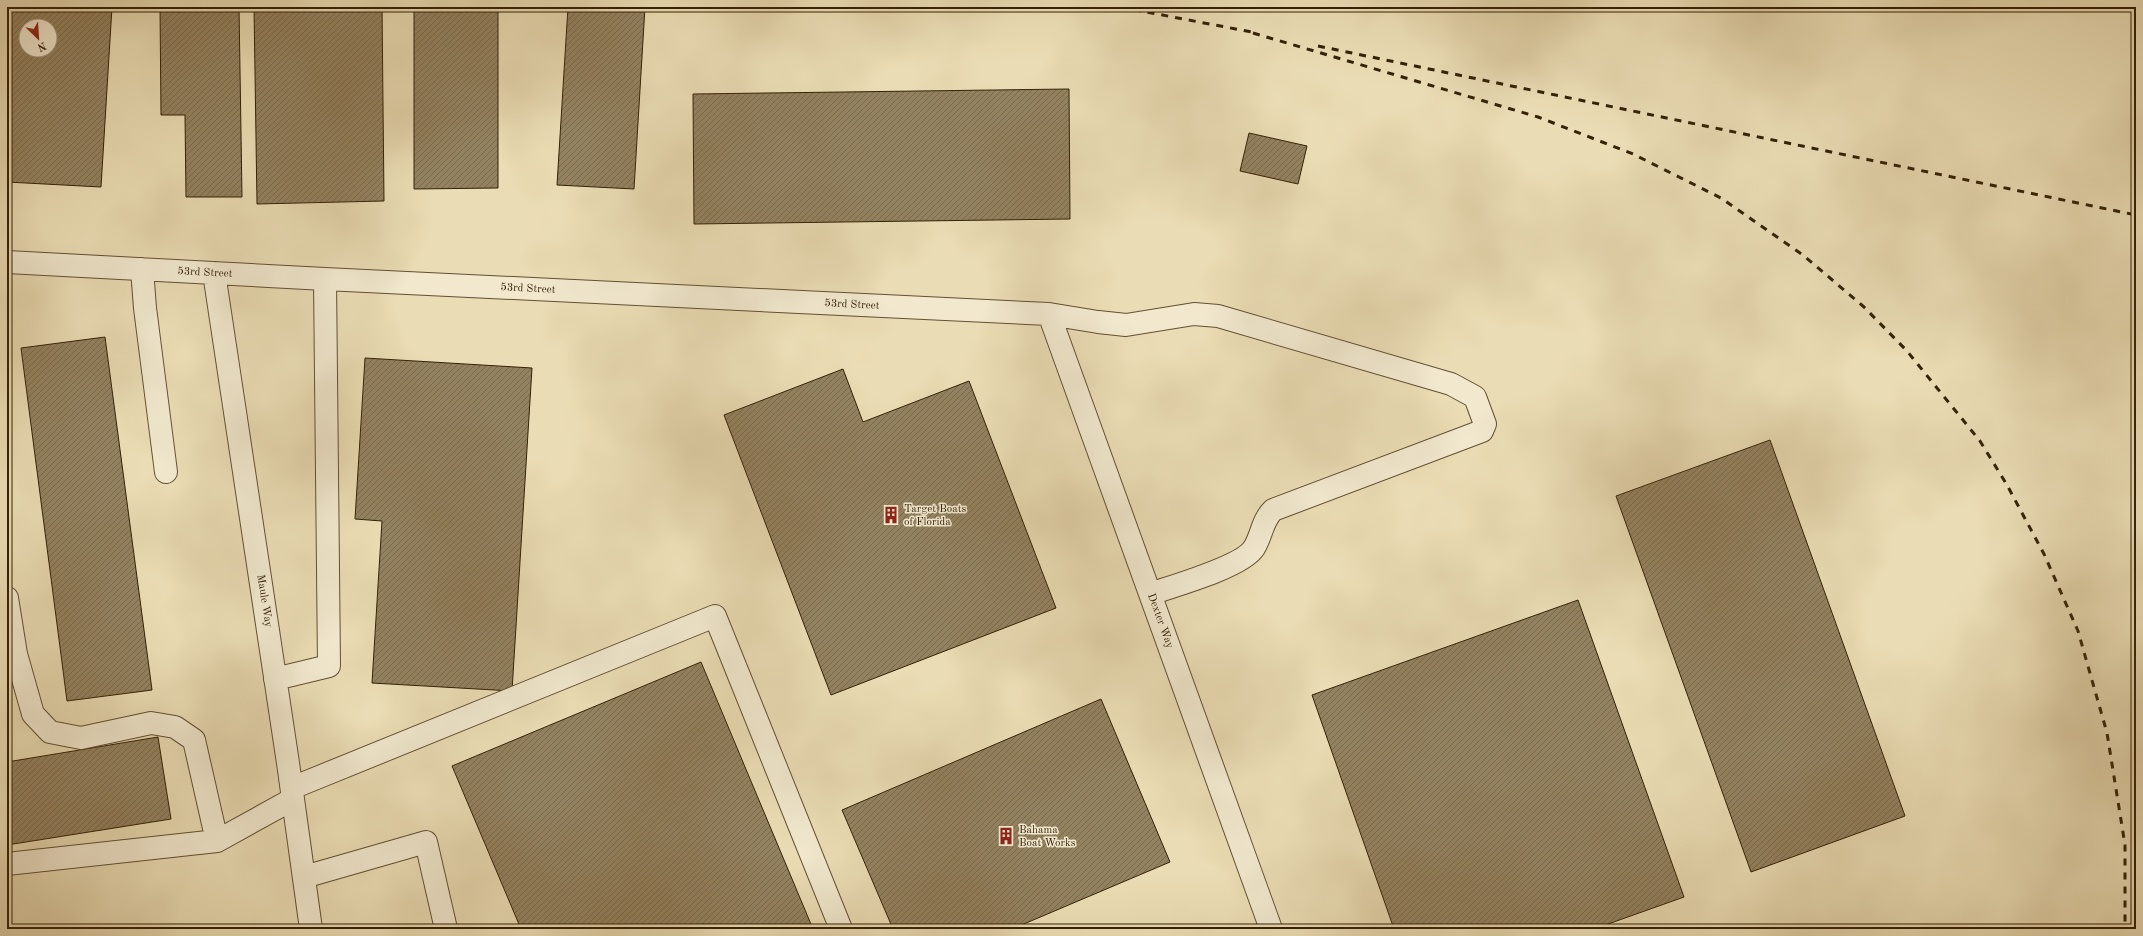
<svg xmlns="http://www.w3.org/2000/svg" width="2143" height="936" font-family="'Old Standard TT',serif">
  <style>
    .building { fill: url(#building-hatch); stroke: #342106; fill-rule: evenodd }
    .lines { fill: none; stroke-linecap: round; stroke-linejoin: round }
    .minor-casing { stroke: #625032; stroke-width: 24 }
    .minor { stroke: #f1e8ce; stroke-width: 22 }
    .rail { stroke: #342106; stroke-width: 3; stroke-dasharray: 7 7; stroke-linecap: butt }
    .labels { text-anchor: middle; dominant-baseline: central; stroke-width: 3; stroke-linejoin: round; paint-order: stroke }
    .street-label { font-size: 11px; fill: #342106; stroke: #f1e8ce }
    .poi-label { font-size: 11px; fill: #342106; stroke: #f1e8ce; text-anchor: start }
  </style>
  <defs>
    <pattern id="building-hatch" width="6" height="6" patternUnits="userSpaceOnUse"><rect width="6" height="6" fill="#938260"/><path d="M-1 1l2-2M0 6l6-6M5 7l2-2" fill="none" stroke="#796a4d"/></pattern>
  </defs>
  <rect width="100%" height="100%" fill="#eadcb4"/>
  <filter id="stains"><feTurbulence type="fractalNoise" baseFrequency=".005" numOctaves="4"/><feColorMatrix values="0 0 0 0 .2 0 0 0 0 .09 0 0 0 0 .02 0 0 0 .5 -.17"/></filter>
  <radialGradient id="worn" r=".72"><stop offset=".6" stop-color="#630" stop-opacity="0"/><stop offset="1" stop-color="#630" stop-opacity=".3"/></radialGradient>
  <!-- building -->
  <path class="building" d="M7,7H112L101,187L7,182ZM26,26H50V50H26Z
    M160,7H239L242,197H186L185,115H161Z
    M254,7H382L384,201L257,204Z
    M414,7H498V188L414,189Z
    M568,7H645L634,189L557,185Z
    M1069,89L1070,219L694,224L693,94Z
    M1249,133L1307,146L1298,184L1240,171Z
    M105,337L152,690L67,701L21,348Z
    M365,358L532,368L512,691L372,683L382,521L355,519Z
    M843,369L863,422L969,381L1056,608L831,695L724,415Z
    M1770,440L1905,816L1751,872L1616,496Z
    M1578,600L1684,897L1594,929H1394L1312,695Z
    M701,662L813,929H521L452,766Z
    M1101,699L1170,862L1012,929H893L842,810Z
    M158,737L171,819L7,845V762Z"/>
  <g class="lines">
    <!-- minor casing -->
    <g class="minor-casing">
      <path id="minor" d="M7,262L325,279L1049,314L1098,322L1126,325L1194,314L1218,316L1451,384L1475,397L1485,424L1482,431L1273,510C1262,521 1262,535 1254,548C1242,567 1173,586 1150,594
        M142,269L145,308L166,472
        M214,273L288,763L311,929
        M1049,314L1271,929
        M7,598L16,654L33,714L50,732L81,738L151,723L175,727L194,740L217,841
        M275,679L329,666L325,279
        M292,788L715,616L841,929
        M7,864L217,841L293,799
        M304,877L426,842L446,929"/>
    </g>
    <!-- minor -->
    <use href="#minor" class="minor"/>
    <!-- rail -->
    <path class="rail" d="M1120,7L1257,33
      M1253,33L1538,117L1633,154L1721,198L1803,255L1864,307L1907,351L1980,441L2007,485L2044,554L2078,631L2107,733L2125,845V929
      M1318,46L2136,215"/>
  </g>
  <!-- icons -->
  <defs>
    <g id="building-bare" transform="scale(1.38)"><path d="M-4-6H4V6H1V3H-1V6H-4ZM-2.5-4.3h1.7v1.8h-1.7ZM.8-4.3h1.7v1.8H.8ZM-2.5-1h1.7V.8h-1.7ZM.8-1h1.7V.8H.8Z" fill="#8f2418" stroke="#f1e8ce" stroke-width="2.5" paint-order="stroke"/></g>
  </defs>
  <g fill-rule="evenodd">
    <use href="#building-bare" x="891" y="515"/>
    <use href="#building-bare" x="1006" y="836"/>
  </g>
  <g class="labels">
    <!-- street labels -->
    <g class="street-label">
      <text transform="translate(205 273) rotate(3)">53rd Street</text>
      <text transform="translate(528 289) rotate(3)">53rd Street</text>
      <text transform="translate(852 305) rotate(3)">53rd Street</text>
      <text transform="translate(264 601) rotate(81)">Maule Way</text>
      <text transform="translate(1160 621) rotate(70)">Dexter Way</text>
    </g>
    <!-- poi labels -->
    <g class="poi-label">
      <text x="904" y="509">Target Boats<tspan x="904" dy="13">of Florida</tspan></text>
      <text x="1019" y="830">Bahama<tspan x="1019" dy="13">Boat Works</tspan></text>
    </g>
  </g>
  <!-- margin -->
  <rect width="2143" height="936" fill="none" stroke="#eadcb4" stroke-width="24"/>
  <rect x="8" y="8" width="2127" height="920" fill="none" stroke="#342106" stroke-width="2"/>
  <rect x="12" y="12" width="2119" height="912" fill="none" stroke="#342106"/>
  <!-- north arrow -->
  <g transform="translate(38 38) rotate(155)"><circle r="19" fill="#f1e8ce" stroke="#a5987e"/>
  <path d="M0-3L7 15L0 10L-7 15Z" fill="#8f2418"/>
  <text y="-6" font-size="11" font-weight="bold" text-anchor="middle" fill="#342106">N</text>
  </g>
  <rect width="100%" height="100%" filter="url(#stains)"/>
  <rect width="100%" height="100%" fill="url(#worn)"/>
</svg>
